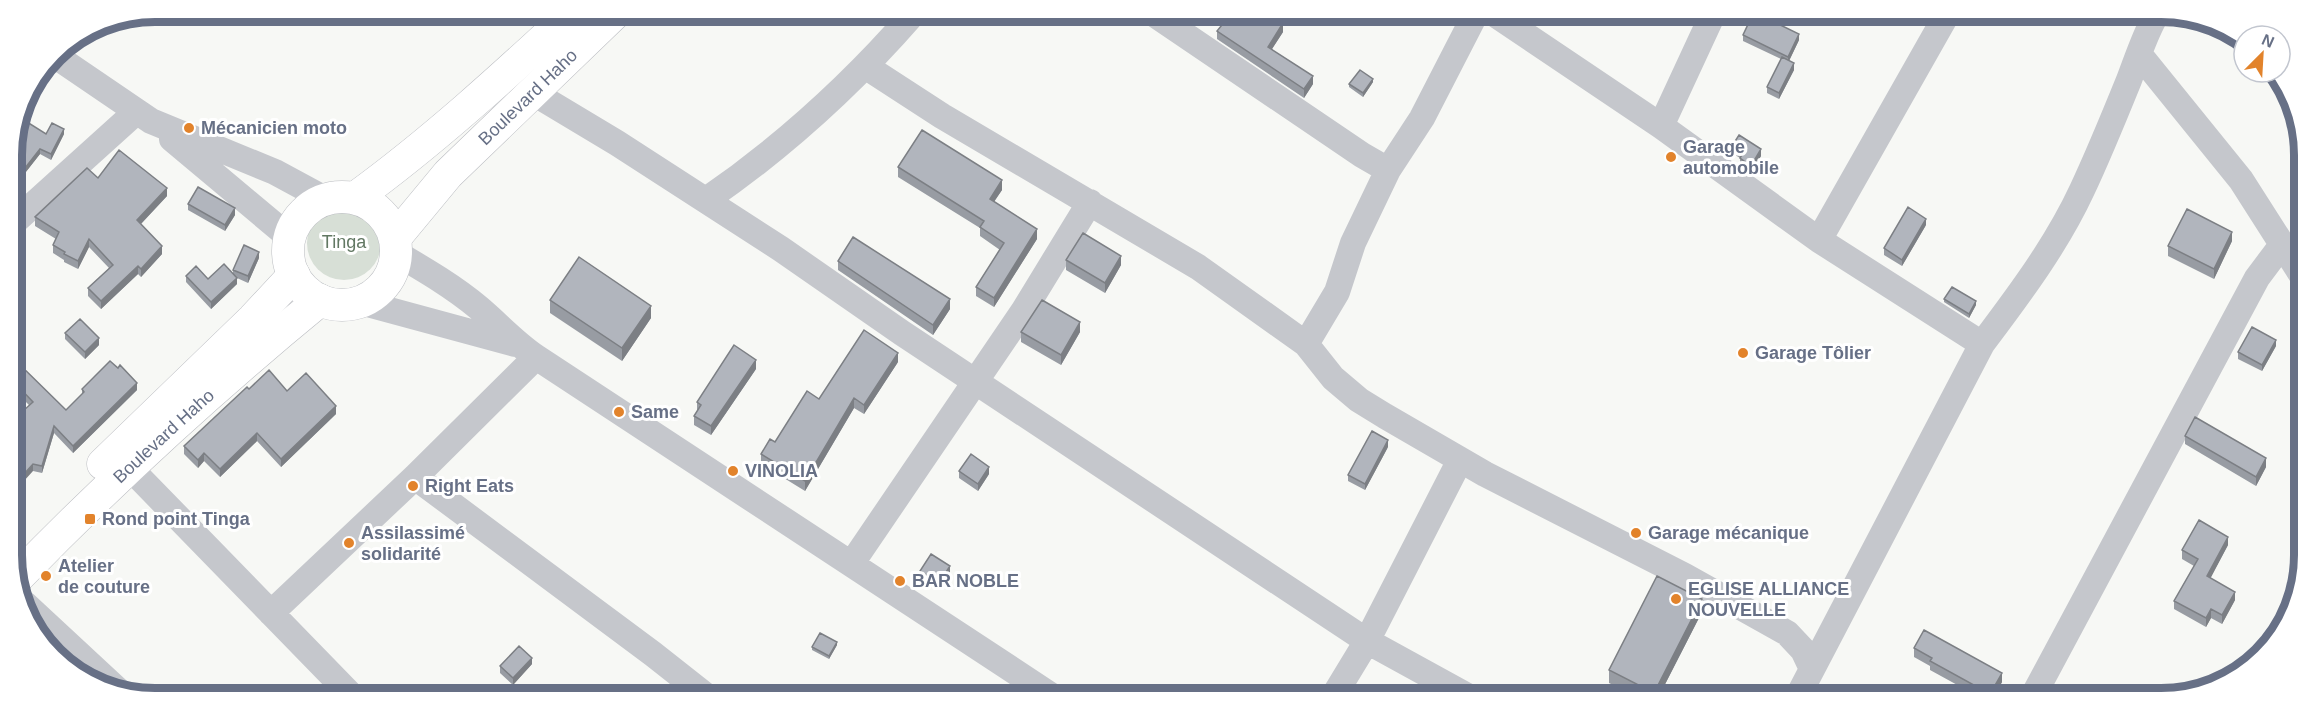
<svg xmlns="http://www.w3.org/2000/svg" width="2316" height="711" font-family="Helvetica,sans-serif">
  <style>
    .green { fill: #d7dfd6 }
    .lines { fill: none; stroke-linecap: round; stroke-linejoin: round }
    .major-casing { stroke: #babcc1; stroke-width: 33 }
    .minor { stroke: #c5c7cc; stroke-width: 26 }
    .major { stroke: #fff; stroke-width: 32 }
    .wall { fill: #989ca3 }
    .shaded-wall { fill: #7c7f84 }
    .building { fill: #b1b5bd; stroke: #7c7f84; stroke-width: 1.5 }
    .poi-dot { fill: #e2832b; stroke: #fff; stroke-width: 2 }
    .labels { text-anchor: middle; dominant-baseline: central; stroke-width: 6; stroke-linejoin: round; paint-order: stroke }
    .street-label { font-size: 18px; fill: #677086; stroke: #fff }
    .poi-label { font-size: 18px; font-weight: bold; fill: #677086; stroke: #fff; text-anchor: start }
    .park-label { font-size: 18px; fill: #627863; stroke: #fff }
    .rim { fill: none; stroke: #677086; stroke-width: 8 }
  </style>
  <rect width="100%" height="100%" fill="#f7f8f5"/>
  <!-- green -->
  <path class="green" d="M307 243a37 37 0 1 1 74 0a37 37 0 1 1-74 0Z"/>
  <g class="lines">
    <!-- major casing -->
    <g class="major-casing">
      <g id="major">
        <circle cx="342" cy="251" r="54"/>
        <path d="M355,198C432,142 502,78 572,13"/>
        <path id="s1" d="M395,238L448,174L615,13"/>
        <path d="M103,464L253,319L294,275"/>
        <path id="s2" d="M15,580C110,482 214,387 320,300"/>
      </g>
    </g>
    <!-- minor -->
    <path class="minor" d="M1154,14L1362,155L1388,170
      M1496,15L1661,126L1819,240L1982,344
      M2139,54L2241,180L2301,274
      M54,55L151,121L275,172L325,199
      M865,66L942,116L1198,267L1306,344L1333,378L1359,400L1385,416L1485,474L1685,576L1787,633L1803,650L1812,669
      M532,92L617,143L781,249L902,333L1367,641L1333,697
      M1661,126L1712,16
      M172,139L289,237
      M706,200C783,147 852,84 913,14
      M13,223L136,112
      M1819,240L1946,16
      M396,253C425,270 454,287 479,308C498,324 515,343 536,357L1052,696
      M360,302L515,344
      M1306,344L1337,292L1353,243L1388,170L1422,118L1475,15
      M1460,460L1367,641L1469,697
      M130,468L351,695
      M415,477L653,654L705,695
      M852,563L1024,310L1090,202
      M25,604L122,694
      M271,613L415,477L536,357
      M1797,698L1982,344C2018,296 2056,246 2082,190C2099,154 2114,117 2129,80C2137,59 2144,37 2155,17
      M2032,698L2257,278L2281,246"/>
    <!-- major -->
    <use href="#major" class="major"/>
  </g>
  <!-- wall -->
  <path class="wall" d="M1775,16L1772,21L1799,40L1789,61L1794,70L1779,99L1767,93V87L1781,59L1743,41V35Z
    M1217,31L1283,32L1272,49L1313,84L1304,98L1217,39Z
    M1373,82L1363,97L1349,87V84Z
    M46,134H64L51,160L40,154L18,182L12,178V147Z
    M1732,146L1761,156L1751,172L1740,165V158L1732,153Z
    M898,167L1002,190L994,201L1037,239L994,307L976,296V287L1000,250L980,236V228L898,177Z
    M98,178L167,196L141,224L162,254L141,277L138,274L101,309L88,296V288L109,268L89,247L78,269L64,262V260L53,253V245L56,239L35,226V217Z
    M188,204L235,215L225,231L188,210Z
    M1926,225L1902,266L1884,255V248Z
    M2232,241L2214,279L2168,256V246Z
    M259,258L248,283L237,278V284L211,309L186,282V276L208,279L233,273V270Z
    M1066,260L1121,265L1105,293L1066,270Z
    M838,261L950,309L933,335L838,270Z
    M1944,299L1976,305L1969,318L1944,302Z
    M550,300L651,318L622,361L550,313Z
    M1021,332H1080L1061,365L1021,342Z
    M65,333L99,345L85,359L65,339Z
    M2276,346L2262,371L2238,359V352Z
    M13,358L66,410L82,394V389L137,390L73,453L54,433L42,473L33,471L29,405L14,390Z
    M898,362L864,414L854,408L805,491L761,464V454L775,442L819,399Z
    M756,369L711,435L694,425V416L697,411V402Z
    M249,389L287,391L336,414L281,467L257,441L220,477L204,461L198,468L184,454V446Z
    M2185,436L2266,467L2256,486L2185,444Z
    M1388,447L1365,490L1348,481V475Z
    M959,471L989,474L978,491L959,478Z
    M2228,545L2210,578L2235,600L2222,624L2211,618L2206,627L2174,609V601L2194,566L2182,559V550Z
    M920,571L950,573L939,590L920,578Z
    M1702,612L1658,698L1638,697L1609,683V670Z
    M837,645L829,659L812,650V647Z
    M1914,648L2002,682L1993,698H1981L1930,670V666L1914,657Z
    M532,664L513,685L500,673V666Z"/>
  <!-- shaded-wall -->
  <path class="shaded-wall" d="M1772,16H1775L1770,26V20Z
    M1283,23V32L1268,55V47Z
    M1799,34V40L1788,63V57Z
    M1794,63V70L1779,99V93Z
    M1313,76V84L1304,98V89Z
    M1373,79V82L1363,97V93Z
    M64,129V134L51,160V154Z
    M40,149V154L18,182V177Z
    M1761,149V156L1751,172V166Z
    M1002,180V190L990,208V199Z
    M167,188V196L137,228V220Z
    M235,208V215L225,231V225Z
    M1926,219V225L1902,266V260Z
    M1037,229V239L994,307V298Z
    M2232,232V241L2214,279V269Z
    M89,239V247L78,269V261Z
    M162,246V254L141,277V269Z
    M259,252V258L248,283V276Z
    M1121,256V265L1105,293V283Z
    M138,266V274L101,309V301Z
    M237,278V284L211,309V302Z
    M950,299V309L933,335V325Z
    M1976,301V305L1969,318V314Z
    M651,306V318L622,361V348Z
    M1080,322V332L1061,365V355Z
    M99,338V345L85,359V352Z
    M2276,340V346L2262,371V365Z
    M898,353V362L864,414V405Z
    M756,360V369L711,435V426Z
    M137,383V390L73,453V446Z
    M854,398V408L805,491V481Z
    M336,406V414L281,467V459Z
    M54,426V433L42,473V466Z
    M257,433V441L220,477V469Z
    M1388,440V447L1365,490V484Z
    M204,453V461L198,468V460Z
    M2266,458V467L2256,486V477Z
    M33,464V471L14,492V485Z
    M989,467V474L978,491V484Z
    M2228,537V545L2207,585V576Z
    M950,566V573L939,590V583Z
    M2235,592V600L2222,624V615Z
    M1702,599V612L1658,698H1654V693Z
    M2211,609V618L2206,627V618Z
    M837,642V645L829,659V656Z
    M532,658V664L513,685V678Z
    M2002,673V682L1993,698H1990V694Z"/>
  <!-- building -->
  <path class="building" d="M1230,15H1269L1283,23L1268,47L1313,76L1304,89L1217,31Z
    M1752,16H1772L1770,20L1799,34L1788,57L1743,35Z
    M1782,57L1794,63L1779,93L1767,87Z
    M1360,70L1373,79L1363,93L1349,84Z
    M19,117L46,134L52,123L64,129L51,154L40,149L18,177L12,172V147Z
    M922,130L1002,180L990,199L1037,229L994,298L976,287L1004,243L980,227L984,221L898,167Z
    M1739,135L1761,149L1751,166L1740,158L1743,153L1732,146Z
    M119,150L167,188L137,220L162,246L141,269L138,266L101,301L88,288L113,265L89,239L78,261L64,254L65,252L53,245L59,232L35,217L87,168L98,178Z
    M198,187L235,208L225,225L188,204Z
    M1908,207L1926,219L1902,260L1884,248Z
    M2187,209L2232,232L2214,269L2168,246Z
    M1083,233L1121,256L1105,283L1066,260Z
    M853,237L950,299L933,325L838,261Z
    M244,245L259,252L248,276L233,270Z
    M579,257L651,306L622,348L550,300Z
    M224,264L237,278L211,302L186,276L196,266L208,279Z
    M1952,287L1976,301L1969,314L1944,299Z
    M1042,300L1080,322L1061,355L1021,332Z
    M80,319L99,338L85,352L65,333Z
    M2252,327L2276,340L2262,365L2238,352Z
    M864,330L898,353L864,405L854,398L805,481L761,454L770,439L775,442L807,391L819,399Z
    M734,345L756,360L711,426L694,416L701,405L697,402Z
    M13,358L66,410L84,392L82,389L110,361L118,368L120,365L137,383L73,446L54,426L42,466L33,464L14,485V419L33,402L14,382Z
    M269,370L287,391L306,373L336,406L281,459L257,433L220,469L204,453L198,460L184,446L247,387L249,389Z
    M2195,417L2266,458L2256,477L2185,436Z
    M1372,431L1388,440L1365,484L1348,475Z
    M971,454L989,467L978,484L959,471Z
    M2199,520L2228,537L2207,576L2235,592L2222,615L2211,609L2206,618L2174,601L2198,559L2182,550Z
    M931,554L950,566L939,583L920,571Z
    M1657,576L1702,599L1654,693L1609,670Z
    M1924,630L2002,673L1990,694L1930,661L1932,658L1914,648Z
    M820,633L837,642L829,656L812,647Z
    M519,646L532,658L513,678L500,666Z"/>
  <!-- markers -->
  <g class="poi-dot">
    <circle cx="189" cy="128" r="6"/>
    <circle cx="1671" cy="157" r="6"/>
    <circle cx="1743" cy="353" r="6"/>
    <circle cx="619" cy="412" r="6"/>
    <circle cx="733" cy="471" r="6"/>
    <circle cx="413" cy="486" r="6"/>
    <rect x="84" y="513" width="12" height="12" rx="3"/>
    <circle cx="1636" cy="533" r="6"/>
    <circle cx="349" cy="543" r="6"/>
    <circle cx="46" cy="576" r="6"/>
    <circle cx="900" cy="581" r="6"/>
    <circle cx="1676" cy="599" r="6"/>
  </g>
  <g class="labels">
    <!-- street labels -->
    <g class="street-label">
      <text stroke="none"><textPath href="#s1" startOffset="194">Boulevard Haho</textPath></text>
      <text stroke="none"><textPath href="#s2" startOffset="207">Boulevard Haho</textPath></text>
    </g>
    <!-- poi labels -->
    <g class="poi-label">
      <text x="201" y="128">Mécanicien moto</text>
      <text x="1683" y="147">Garage<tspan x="1683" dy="21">automobile</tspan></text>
      <text x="1755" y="353">Garage Tôlier</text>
      <text x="631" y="412">Same</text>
      <text x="745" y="471">VINOLIA</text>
      <text x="425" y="486">Right Eats</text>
      <text x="102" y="519">Rond point Tinga</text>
      <text x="361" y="533">Assilassimé<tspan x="361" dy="21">solidarité</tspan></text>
      <text x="1648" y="533">Garage mécanique</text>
      <text x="58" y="566">Atelier<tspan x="58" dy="21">de couture</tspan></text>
      <text x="912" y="581">BAR NOBLE</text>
      <text x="1688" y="589">EGLISE ALLIANCE<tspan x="1688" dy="21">NOUVELLE</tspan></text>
    </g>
    <!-- park labels -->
    <g class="park-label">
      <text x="344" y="242">Tinga</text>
    </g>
  </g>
  <!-- crop -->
  <path d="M0 0H2316V711H0ZM155 22H2161A133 133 0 0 1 2294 155V555A133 133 0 0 1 2161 688H155A133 133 0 0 1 22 555V155A133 133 0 0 1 155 22Z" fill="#fff" fill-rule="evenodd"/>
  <path class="rim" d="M155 22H2161A133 133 0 0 1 2294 155V555A133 133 0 0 1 2161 688H155A133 133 0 0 1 22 555V155A133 133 0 0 1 155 22Z"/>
  <!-- north arrow -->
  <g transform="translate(2262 54) rotate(24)"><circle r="28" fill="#ffffff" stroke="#c2c6cf" stroke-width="1.5"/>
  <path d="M0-4.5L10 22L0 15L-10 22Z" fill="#e2832b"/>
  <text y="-9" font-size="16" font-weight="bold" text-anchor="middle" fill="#677086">N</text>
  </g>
</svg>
